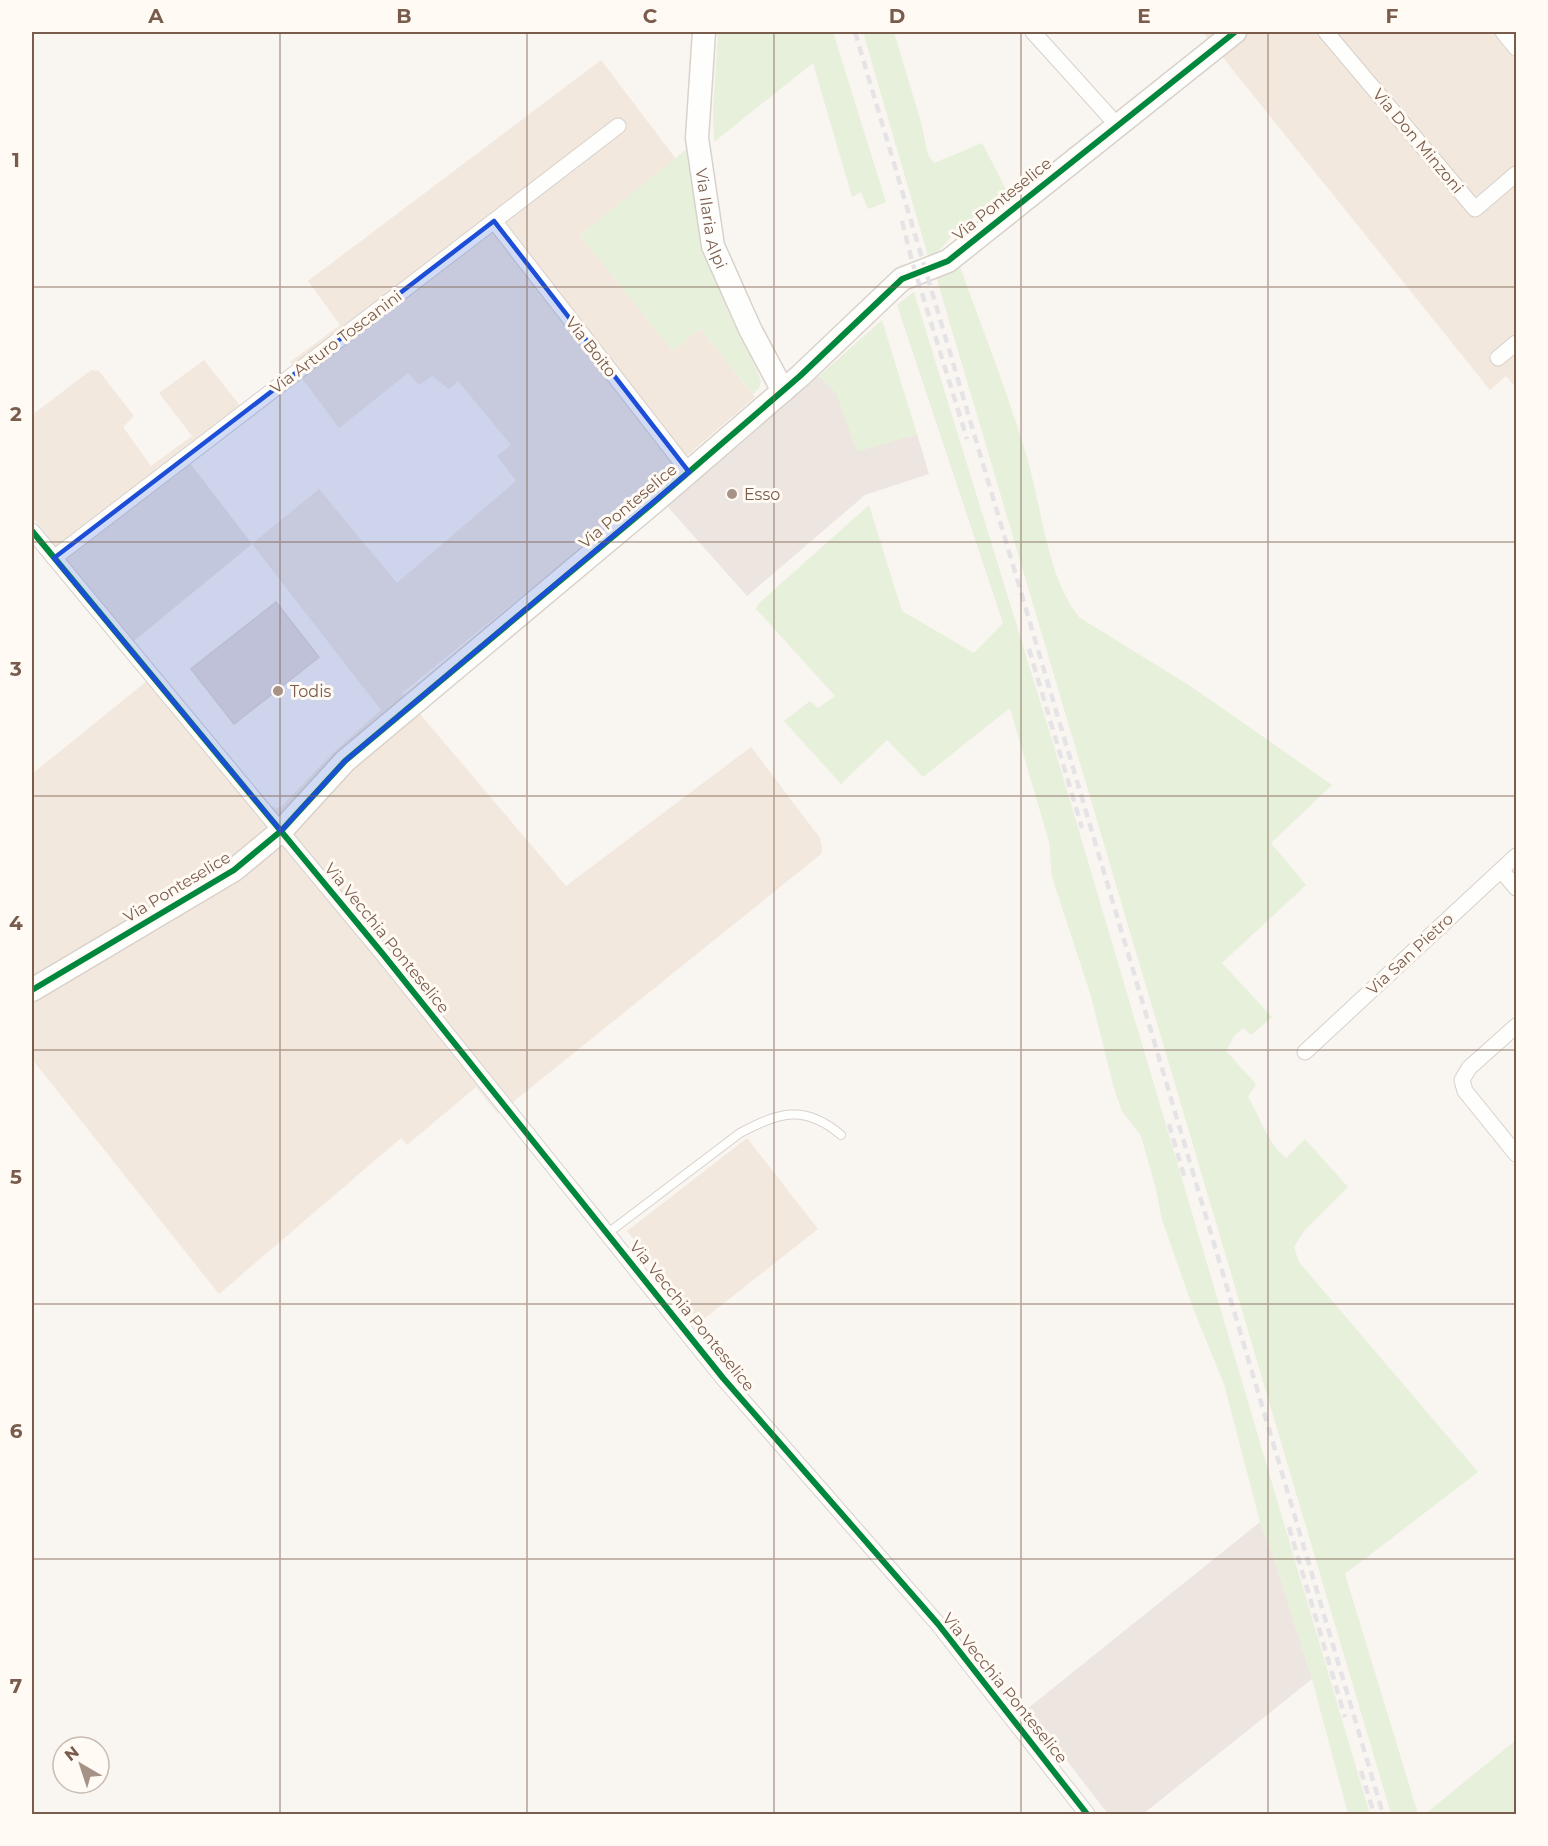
<svg xmlns="http://www.w3.org/2000/svg" width="1548" height="1846" font-family="Montserrat,sans-serif">
  <style>
    .residential { fill: #f2e8de }
    .industrial { fill: #ede5e0 }
    .green { fill: #e7f0db }
    .building { fill: #e6ded7; stroke: #e2d8d2; stroke-width: 1.5 }
    .lines { fill: none; stroke-linecap: round; stroke-linejoin: round }
    .lane-casing { stroke: #d7d1cb; stroke-width: 10 }
    .street-casing { stroke: #d7d1cb; stroke-width: 17 }
    .secondary-casing { stroke: #d9d2cb; stroke-width: 25 }
    .lane { stroke: #fefefd; stroke-width: 8 }
    .street { stroke: #fefefd; stroke-width: 15 }
    .secondary { stroke: #fefefd; stroke-width: 22 }
    .rail { stroke: #e6e3e7; stroke-width: 4.5; stroke-dasharray: 9 6; stroke-linecap: butt }
    .cycleway-casing { stroke: #fffaf3; stroke-width: 10 }
    .cycleway { stroke: #00873e; stroke-width: 6 }
    .marked { fill: #1d4ed8; fill-opacity: 0.2; stroke: #1d4ed8; stroke-width: 4.5; stroke-linejoin: round }
    .grid { fill: none; stroke: #7a5c4d; stroke-width: 1.5; stroke-opacity: 0.55 }
    .poi-dot { fill: #a69286; stroke: #fffaf3; stroke-width: 2 }
    .labels { text-anchor: middle; dominant-baseline: central; stroke-width: 6; stroke-linejoin: round; paint-order: stroke }
    .street-label { font-size: 16px; fill: #7a5c4d; stroke: #fffaf3 }
    .poi-label { font-size: 16px; fill: #7a5c4d; stroke: #fffaf3; text-anchor: start }
    .neatline { fill: none; stroke: #7a5c4d; stroke-width: 2 }
    .grid-label { font-size: 20px; text-anchor: middle; font-weight: bold; fill: #7a5c4d }
  </style>
  <rect width="100%" height="100%" fill="#f9f5f0"/>
  <!-- residential -->
  <path class="residential" d="M1207,32H1516V388L1506,376L1490,390L1204,34Z
    M601,60L676,159L580,235L673,351L700,328L755,397L554,570L402,693L566,886L751,747L820,838L822,848L821,854L498,1114L476,1087L407,1145L401,1138L219,1294L32,1059V774L158,672L267,804L275,808L281,807L332,754L381,710L252,544L319,489L397,583L516,481L497,456L511,445L458,381L449,389L432,376L419,385L408,373L339,428L290,362L340,325L308,281Z
    M204,360L249,417L65,558L32,517V415L91,370L99,371L134,416L123,427L151,466L192,436L159,393Z
    M747,1138L818,1229L700,1322L627,1231Z"/>
  <!-- industrial -->
  <path class="industrial" d="M819,376L836,392L857,451L917,434L929,474L865,495L747,596L667,506Z
    M190,463L252,544L134,641L65,558Z
    M1260,1522L1274,1558L1312,1679L1143,1814H1108L1027,1709Z"/>
  <!-- green -->
  <path class="green" d="M718,32H833L886,202L868,209L861,192L852,197L813,63L714,142L713,112Z
    M863,32H894L921,122L928,155L934,163L982,143L1007,191L957,230L937,253L928,256Z
    M687,149C694,205 705,254 726,306C736,331 753,355 761,382L759,388L753,394L700,328L673,351L580,235Z
    M959,264C982,328 1008,393 1027,458C1042,507 1047,579 1080,618L1192,687L1332,785L1271,843L1306,885L1222,963L1272,1017L1251,1035L1243,1028L1234,1036L1226,1051L1256,1084L1248,1097C1261,1118 1266,1142 1286,1158L1305,1139L1348,1187L1304,1231L1294,1247L1299,1262L1478,1472L1345,1574L1418,1814H1391L935,273Z
    M914,292L1052,740L1370,1814H1348L1312,1679L1274,1558L1260,1522L1224,1384L1193,1308L1162,1220L1156,1189L1141,1136L1122,1111L1114,1088L1091,996L1052,877L1049,842L1010,708L923,777L887,740L841,784L784,721L810,701L818,708L835,696L756,609L758,604L869,505L902,611L974,653L1003,623L897,305Z
    M882,320L917,434L857,452L836,393L819,376Z
    M1516,1740V1814H1425Z"/>
  <!-- building -->
  <path class="building" d="M276,602L319,657L234,724L191,669Z"/>
  <g class="lines">
    <!-- lane casing -->
    <g class="lane-casing">
      <path id="lane" d="M608,1233L740,1133C779,1112 805,1104 841,1135"/>
    </g>
    <!-- street casing -->
    <g class="street-casing">
      <path id="street" d="M1033,32L1117,125
        M1326,32L1475,209L1516,174
        M1503,32L1516,48
        M494,221L689,472
        M1498,358L1516,343
        M32,531L382,953L723,1378L938,1624L1087,1814
        M54,558L618,126
        M1501,870L1516,888
        M1516,1026L1469,1068L1462,1080L1465,1091L1516,1154
        M1305,1052L1516,856"/>
    </g>
    <!-- secondary casing -->
    <g class="secondary-casing">
      <g id="secondary">
        <path id="s1" d="M704,32L697,138L713,246L750,329L783,391"/>
        <path d="M32,990L234,870L281,831L345,761L653,503L800,376L902,279L948,261L1235,32"/>
      </g>
    </g>
    <!-- lane -->
    <use href="#lane" class="lane"/>
    <!-- street -->
    <use href="#street" class="street"/>
    <!-- secondary -->
    <use href="#secondary" class="secondary"/>
    <!-- rail -->
    <path class="rail" d="M855,32L1383,1814
      M902,221L912,261L967,439
      M1029,649L1082,828
      M1169,1124L1184,1176
      M1289,1527L1345,1717
      M1361,1771L1374,1814"/>
    <!-- cycleway casing -->
    <g class="cycleway-casing">
      <path id="cycleway" d="M32,531L382,953L723,1378L938,1624L1087,1814
        M32,990L234,870L281,831L345,761L653,503L800,376L902,279L948,261L1235,32"/>
    </g>
    <!-- cycleway -->
    <use href="#cycleway" class="cycleway"/>
  </g>
  <!-- marked area -->
  <path class="marked" d="M494,221L689,472L345,761L281,831L54,558Z"/>
  <!-- grid -->
  <path class="grid" d="M280,32V1814M527,32V1814M774,32V1814M1021,32V1814M1268,32V1814M32,287H1516M32,542H1516M32,796H1516M32,1050H1516M32,1304H1516M32,1559H1516"/>
  <!-- markers -->
  <g class="poi-dot">
    <circle cx="732" cy="494" r="6"/>
    <circle cx="278" cy="691" r="6"/>
  </g>
  <g class="labels">
    <!-- street labels -->
    <g class="street-label">
      <text transform="translate(1418 141) rotate(50)">Via Don Minzoni</text>
      <text transform="translate(1002 199) rotate(-39)">Via Ponteselice</text>
      <text stroke="none"><textPath href="#s1" startOffset="188">Via Ilaria Alpi</textPath></text>
      <text transform="translate(336 342) rotate(-37)">Via Arturo Toscanini</text>
      <text transform="translate(591 347) rotate(52)">Via Boito</text>
      <text transform="translate(628 506) rotate(-40)">Via Ponteselice</text>
      <text transform="translate(177 887) rotate(-31)">Via Ponteselice</text>
      <text transform="translate(387 938) rotate(51)">Via Vecchia Ponteselice</text>
      <text transform="translate(1410 954) rotate(-43)">Via San Pietro</text>
      <text transform="translate(692 1316) rotate(51)">Via Vecchia Ponteselice</text>
      <text transform="translate(1005 1688) rotate(51)">Via Vecchia Ponteselice</text>
    </g>
    <!-- poi labels -->
    <g class="poi-label">
      <text x="744" y="494">Esso</text>
      <text x="290" y="691">Todis</text>
    </g>
  </g>
  <!-- border -->
  <rect width="1548" height="1846" fill="none" stroke="#fffaf3" stroke-width="66"/>
  <!-- north arrow -->
  <g transform="translate(81 1765) rotate(321)"><circle r="28" fill="#fffaf3" stroke="#cabbb1" stroke-width="1.5"/>
  <path d="M0-4.5L10 22L0 15L-10 22Z" fill="#a69286"/>
  <text y="-9" font-size="16" font-weight="bold" text-anchor="middle" fill="#7a5c4d">N</text>
  </g>
  <rect x="33" y="33" width="1482" height="1780" class="neatline"/>
  <g class="grid-label">
    <text x="156" y="23">A</text>
    <text x="404" y="23">B</text>
    <text x="650" y="23">C</text>
    <text x="897" y="23">D</text>
    <text x="1144" y="23">E</text>
    <text x="1392" y="23">F</text>
    <text x="16" y="167">1</text>
    <text x="16" y="421">2</text>
    <text x="16" y="676">3</text>
    <text x="16" y="930">4</text>
    <text x="16" y="1184">5</text>
    <text x="16" y="1438">6</text>
    <text x="16" y="1693">7</text>
  </g>
</svg>
